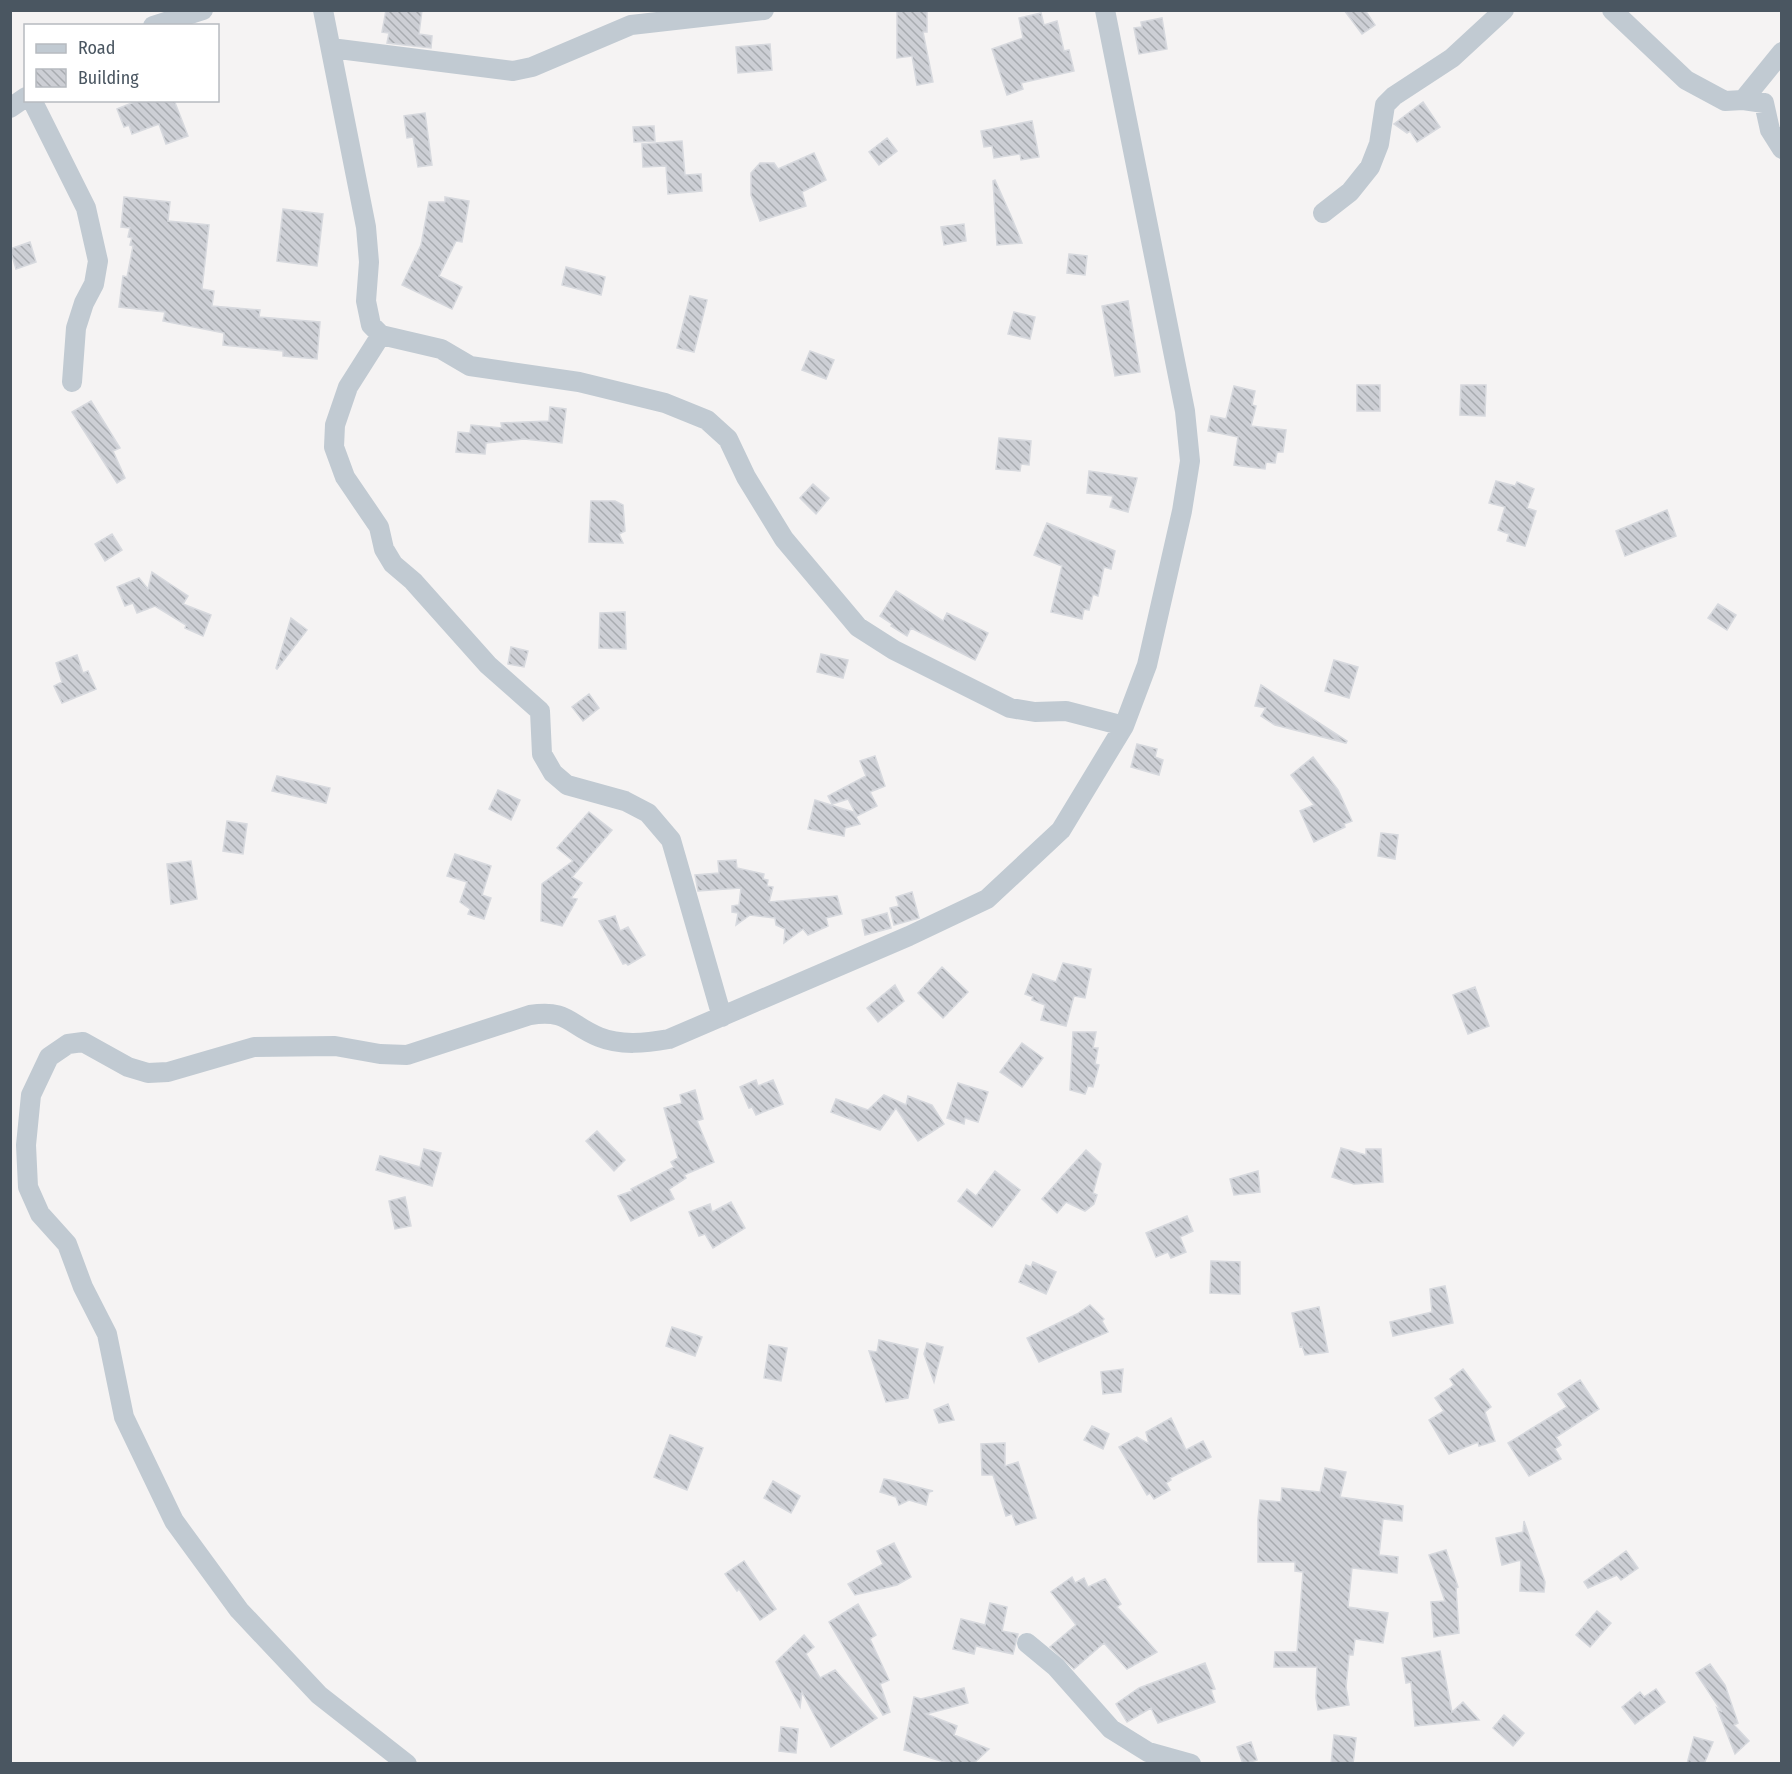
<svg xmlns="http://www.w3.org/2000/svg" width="1792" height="1774" font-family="'Fira Sans Condensed',sans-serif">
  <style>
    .building { fill: url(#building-back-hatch); stroke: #d7d9de; stroke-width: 1.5 }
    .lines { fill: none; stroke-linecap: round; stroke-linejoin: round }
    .street { stroke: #c1cad2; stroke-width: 20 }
  </style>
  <defs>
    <pattern id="building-back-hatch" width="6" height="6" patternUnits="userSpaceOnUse" patternTransform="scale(1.5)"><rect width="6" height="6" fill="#cdcfd5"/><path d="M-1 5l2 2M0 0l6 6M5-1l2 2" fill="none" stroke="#a8abb0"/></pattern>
  </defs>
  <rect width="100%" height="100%" fill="#f5f3f3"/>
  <!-- building -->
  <path class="building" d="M386,10H422L419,34L432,36L431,48L387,43L389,33L382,32Z
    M897,10H927V32H923L933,82L917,85L912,56L897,58Z
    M1344,10H1365L1375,25L1362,34Z
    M1041,13L1044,25L1057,21L1064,51L1069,50L1074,71L1021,83L1023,89L1007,95L992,49L1023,38L1019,18Z
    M1162,18L1167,49L1139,54L1134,28L1142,27L1141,22Z
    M770,44L772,70L738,73L736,47Z
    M139,100H174L188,136L166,144L159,124L132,134L129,125L124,127L117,109Z
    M1423,102L1440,127L1417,142L1410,131L1407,133L1394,124Z
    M425,113L432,165L418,167L413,137L407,138L404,116Z
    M1032,121L1039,157L1021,160L1020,154L994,158L992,146L984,147L981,131Z
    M654,126L655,141L634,142L633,127Z
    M887,138L897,151L879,165L869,152Z
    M682,141L685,175L701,174L702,191L668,194L666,166L643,167L642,144Z
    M814,153L826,180L802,192L806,206L760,221L751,195V173L760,163H774L778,169Z
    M995,180L1011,216L1022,243L997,245L993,181Z
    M124,197L170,202L168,221L209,225L202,289L214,291L212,306L260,310L259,317L320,322L317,359L283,356V351L223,345L224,333L163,321L165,312L119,307L123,276L127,277L133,246L130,245L132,238L128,237L130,228L121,227Z
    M445,197L469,201L462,242L456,241L439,276L462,287L452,309L402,285L421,245L429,202H445Z
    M283,209L323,214L317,266L277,261Z
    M964,224L966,241L944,245L941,227Z
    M30,242L36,262L16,269L10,249Z
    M1069,254L1087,256L1085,275L1067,273Z
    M566,267L605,277L601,295L562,285Z
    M690,296L707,300L694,352L677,348Z
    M1128,301L1140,372L1115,376L1102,306Z
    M1014,312L1035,317L1030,339L1008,334Z
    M810,351L834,360L826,379L802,370Z
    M1357,385H1380V411H1357Z
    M1461,385H1486L1485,416L1460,415Z
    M1234,386L1255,391L1252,405L1256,406L1251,426L1286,430L1283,452H1277L1275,463L1266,462L1265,469L1234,465L1238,437L1208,431L1211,416L1226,419Z
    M91,401L120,448L113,451L125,478L117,483L72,412Z
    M550,407L566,409L562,443L524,439L486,443L485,454L456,452L458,432L470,433L471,425L502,428L501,423L549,421Z
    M999,438L1031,441L1029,465L1021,464L1020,471L996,469Z
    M1089,471L1137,478L1128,512L1110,507L1113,496L1087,493Z
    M1496,481L1515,486L1517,482L1534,489L1527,508L1536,511L1525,546L1507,541L1509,534L1498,530L1505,507L1489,503Z
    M813,484L829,498L816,514L800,498Z
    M591,501H615L623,505L625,531L619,534L623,543L589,542Z
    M1667,510L1676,536L1625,556L1616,531Z
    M1047,523L1115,551L1111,569L1104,567L1098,596L1093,594L1089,610L1084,609L1082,619L1051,612L1062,566L1034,555Z
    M112,534L122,550L105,561L95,544Z
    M152,572L188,596L183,604L211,615L203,636L185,628L186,625L155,606L137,613L133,603L125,606L117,587L139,578L148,589Z
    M896,591L943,621L947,613L988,633L975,660L911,628L907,636L891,626L892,624L880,616Z
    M1718,604L1736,615L1727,630L1708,618Z
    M625,612L626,649L599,648L600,613Z
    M291,618L307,630L277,669L276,668Z
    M511,647L528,651L524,667L508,664Z
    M821,654L848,660L843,678L817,672Z
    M77,655L83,673L88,671L96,689L62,703L54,686L62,682L56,663Z
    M1334,660L1358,667L1349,698L1325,691Z
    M1261,685L1347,741L1346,743L1275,725L1261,716L1266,708L1255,706Z
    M589,694L599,708L583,721L572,707Z
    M1137,744L1157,749L1155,757L1163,760L1159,775L1131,767Z
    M875,756L885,786L870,792L877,806L857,816L848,799L832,804L828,796L866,776L860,761Z
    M1313,757L1338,790L1352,821L1344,824L1345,827L1314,842L1300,811L1314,805L1291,775Z
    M277,776L330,788L326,803L272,791Z
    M498,790L520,800L511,820L489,809Z
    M815,800L853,812L860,824L845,828L844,836L808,829Z
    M589,812L612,830L572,877L582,883L571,898L577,899L562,926L541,921L542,884L573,861L557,848Z
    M227,821L247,824L243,854L223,851Z
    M1381,833L1398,835L1395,859L1378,856Z
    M455,854L491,866L482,895L491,898L484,919L468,914L470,909L460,902L467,882L447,876Z
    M736,860L737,868L764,874L763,879L768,880L767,886L773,887L769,902L837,896L842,914L826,918L828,926L808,935L803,929L784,943L785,929L776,925L775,918L750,915L736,925L738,913L732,912V906L739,905L741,888L698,891L695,875L719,873L718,861Z
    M191,861L197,899L171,904L167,864Z
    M912,892L919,918L894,925L890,908L899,906L896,897Z
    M887,913L891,928L865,935L862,920Z
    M615,916L620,931L628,927L645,955L628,965L626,963L623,964L599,921Z
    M1063,963L1091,969L1085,998L1074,996L1066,1026L1041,1020L1045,1005L1032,1000L1033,997L1025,994L1033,974L1056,982Z
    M942,967L968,992L943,1018L918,993Z
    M895,985L904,1001L878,1022L867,1008Z
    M1475,987L1489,1026L1468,1034L1453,995Z
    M1073,1032H1096L1093,1048H1098L1095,1064L1099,1065L1093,1087L1088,1086L1085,1094L1070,1090Z
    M1022,1043L1043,1058L1022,1087L1000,1072Z
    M756,1080L758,1086L773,1080L783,1104L756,1115L752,1107L749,1108L740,1087Z
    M958,1083L988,1092L978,1122L965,1118L964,1124L947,1118Z
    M695,1090L703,1119L697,1121L714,1162L684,1175L686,1178L669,1189L674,1199L631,1221L618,1196L632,1191L631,1189L674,1167L671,1162L678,1158L664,1108L682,1103L680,1095Z
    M884,1095L906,1105L908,1096L932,1105L944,1124L918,1141L896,1108L880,1130L831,1112L836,1099L868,1110Z
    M597,1131L625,1160L614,1171L586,1141Z
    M1341,1148L1366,1155V1149H1381L1383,1182L1354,1184L1332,1177Z
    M424,1149L441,1153L432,1186L376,1170L380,1156L420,1167Z
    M1086,1150L1101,1164L1093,1193L1097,1195L1094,1204L1085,1211L1066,1202L1057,1213L1042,1199Z
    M995,1171L1020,1190L992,1227L958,1201L967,1189L976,1196Z
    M1258,1171L1260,1192L1234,1195L1230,1179Z
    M405,1197L411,1226L395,1229L389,1201Z
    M731,1202L745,1228L713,1248L705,1234L699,1236L689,1212L710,1204L712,1212Z
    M1187,1216L1193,1231L1180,1237L1186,1252L1171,1258L1168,1252L1156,1257L1146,1233Z
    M1211,1261L1240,1262V1294L1210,1293Z
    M1033,1262L1056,1272L1046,1294L1019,1282L1026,1265L1031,1267Z
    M1445,1286L1453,1323L1393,1336L1390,1322L1432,1312L1430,1289Z
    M1090,1305L1104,1319L1102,1321L1108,1332L1039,1362L1027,1338L1077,1314Z
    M1319,1307L1328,1352L1305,1355L1302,1346L1300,1347L1292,1313Z
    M672,1327L702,1337L695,1356L666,1346Z
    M879,1340L918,1349L908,1398L886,1402L869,1351L877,1352Z
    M927,1343L943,1347L934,1382L924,1354Z
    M769,1345L787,1348L781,1381L764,1378Z
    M1123,1369L1121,1392L1103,1394L1101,1372Z
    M1463,1369L1491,1407L1485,1412L1495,1441L1479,1446L1478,1442L1449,1454L1429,1420L1444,1411L1435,1398L1454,1385L1450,1379Z
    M1580,1380L1599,1409L1556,1437L1561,1445L1555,1449L1561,1459L1529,1476L1508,1443L1567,1407L1558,1394Z
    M948,1404L954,1420L939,1423L934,1410Z
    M1171,1418L1186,1450L1203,1441L1211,1457L1170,1478L1171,1480L1166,1483L1170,1490L1154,1499L1150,1493L1147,1495L1119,1447L1137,1437L1149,1444L1146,1432Z
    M1092,1426L1109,1434L1103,1449L1084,1440Z
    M670,1435L703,1448L687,1490L654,1477Z
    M1005,1443V1466L1018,1462L1036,1518L1016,1525L1012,1514L1006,1516L993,1475H982L981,1444Z
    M1325,1468L1346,1472L1340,1497L1403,1506L1402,1521L1383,1519L1379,1555L1398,1557L1397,1573L1352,1568L1348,1607L1388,1613L1383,1643L1355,1639L1353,1655H1349L1346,1687L1349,1705L1318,1710L1316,1698L1317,1667H1274L1275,1652H1297L1303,1572L1295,1571V1562H1258V1519L1260,1500L1281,1502L1282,1488L1320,1492Z
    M884,1479L890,1480L933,1491L929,1492L926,1505L909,1500L899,1505L896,1497L880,1492Z
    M773,1481L800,1496L791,1513L764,1498Z
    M1524,1521L1545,1582L1544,1592L1520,1591L1521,1560L1502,1565L1496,1538L1523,1532Z
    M894,1543L911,1577L897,1585L855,1595L848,1584L883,1564L877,1551Z
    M1446,1550L1458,1587L1456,1588L1459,1633L1434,1637L1431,1602L1445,1601L1429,1555Z
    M1626,1551L1638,1568L1621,1580L1617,1575L1588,1588L1584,1582Z
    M744,1561L776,1609L760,1620L739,1589L737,1591L725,1574Z
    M1072,1577L1075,1583L1084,1578L1088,1587L1105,1579L1121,1604L1117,1607L1157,1652L1127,1669L1104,1643L1074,1669L1050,1647L1076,1625L1051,1592Z
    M990,1603L1007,1607L1002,1631L1018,1634L1013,1654L976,1646L974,1654L953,1649L961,1619L985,1625Z
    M858,1604L876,1635L870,1639L889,1680L880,1684L890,1712L883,1715L829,1622Z
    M1597,1611L1611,1623L1590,1647L1576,1635Z
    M804,1635L814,1647L806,1654L820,1678L835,1670L877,1718L831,1747L802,1692L800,1707L776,1662Z
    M1440,1651L1452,1712L1463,1702L1479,1720L1415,1726L1411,1682L1406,1683L1402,1658Z
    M1205,1663L1215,1689L1211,1690L1215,1702L1158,1723L1151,1708L1127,1722L1116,1704L1139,1688Z
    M1710,1664L1725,1685L1738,1723L1734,1725L1749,1741L1735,1754L1717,1708L1722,1712L1696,1673Z
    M964,1688L968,1703L926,1714L957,1726L954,1735L989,1749L973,1764H951L904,1750L914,1697L921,1699Z
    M1656,1689L1665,1702L1635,1724L1622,1707L1640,1692L1644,1697Z
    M1504,1715L1524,1733L1513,1746L1493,1728Z
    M781,1727L798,1729L796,1753L779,1751Z
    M1334,1735L1356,1738L1353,1764H1331Z
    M1694,1737L1713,1742L1704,1764H1687Z
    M1251,1742L1257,1760L1243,1764L1237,1747Z"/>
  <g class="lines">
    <!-- street -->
    <path class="street" d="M323,10L366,227L369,262L366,301L371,325L381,335L441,349L470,366L579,382L665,403L707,420L728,439L746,477L784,539L858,627L894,650L1010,708L1035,712L1066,711L1124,726
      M1612,10L1686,80L1725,101L1743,100L1782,52
      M153,26L203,10
      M331,48L513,71L532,67L631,25L764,10
      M32,100L86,208L98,261L94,284L84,303L76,328L72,382
      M1743,100L1764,103L1770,130L1782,149
      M10,108L26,97
      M1323,213L1350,192L1370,167L1379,144L1385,105L1394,96L1452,58L1504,10
      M381,335L348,387L335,425L334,447L345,477L379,527L384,549L393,564L413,581L488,665L540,711L542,754L553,773L567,785L625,801L648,813L671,840L722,1017
      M1027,1643L1056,1667L1111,1729L1148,1752L1191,1764
      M407,1764L319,1695L239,1610L174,1521L124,1417L107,1334L83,1287L67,1244L40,1214L28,1187L26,1145L31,1095L49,1057L68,1044L83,1042L128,1067L148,1073L168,1072L254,1047L335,1046L380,1054L407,1055L530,1015C568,1009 569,1025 599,1037C621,1046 646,1043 669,1039L909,936L987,899L1061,830L1124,726L1147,665L1182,511L1190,461L1185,411L1105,10"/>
  </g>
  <!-- border -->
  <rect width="1792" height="1774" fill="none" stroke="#4a5661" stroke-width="24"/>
  <!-- legend -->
  <rect x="24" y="24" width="195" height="78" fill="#ffffff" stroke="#b7bbc0" stroke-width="1.5"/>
  <rect x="36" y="44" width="30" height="9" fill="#c1cad2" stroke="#b7bbc0" stroke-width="1.5"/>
  <text x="78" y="54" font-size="18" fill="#4a5661">Road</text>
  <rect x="36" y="69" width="30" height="18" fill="url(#building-back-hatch)" stroke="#b7bbc0" stroke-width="1.5"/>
  <text x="78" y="84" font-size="18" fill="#4a5661">Building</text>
</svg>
